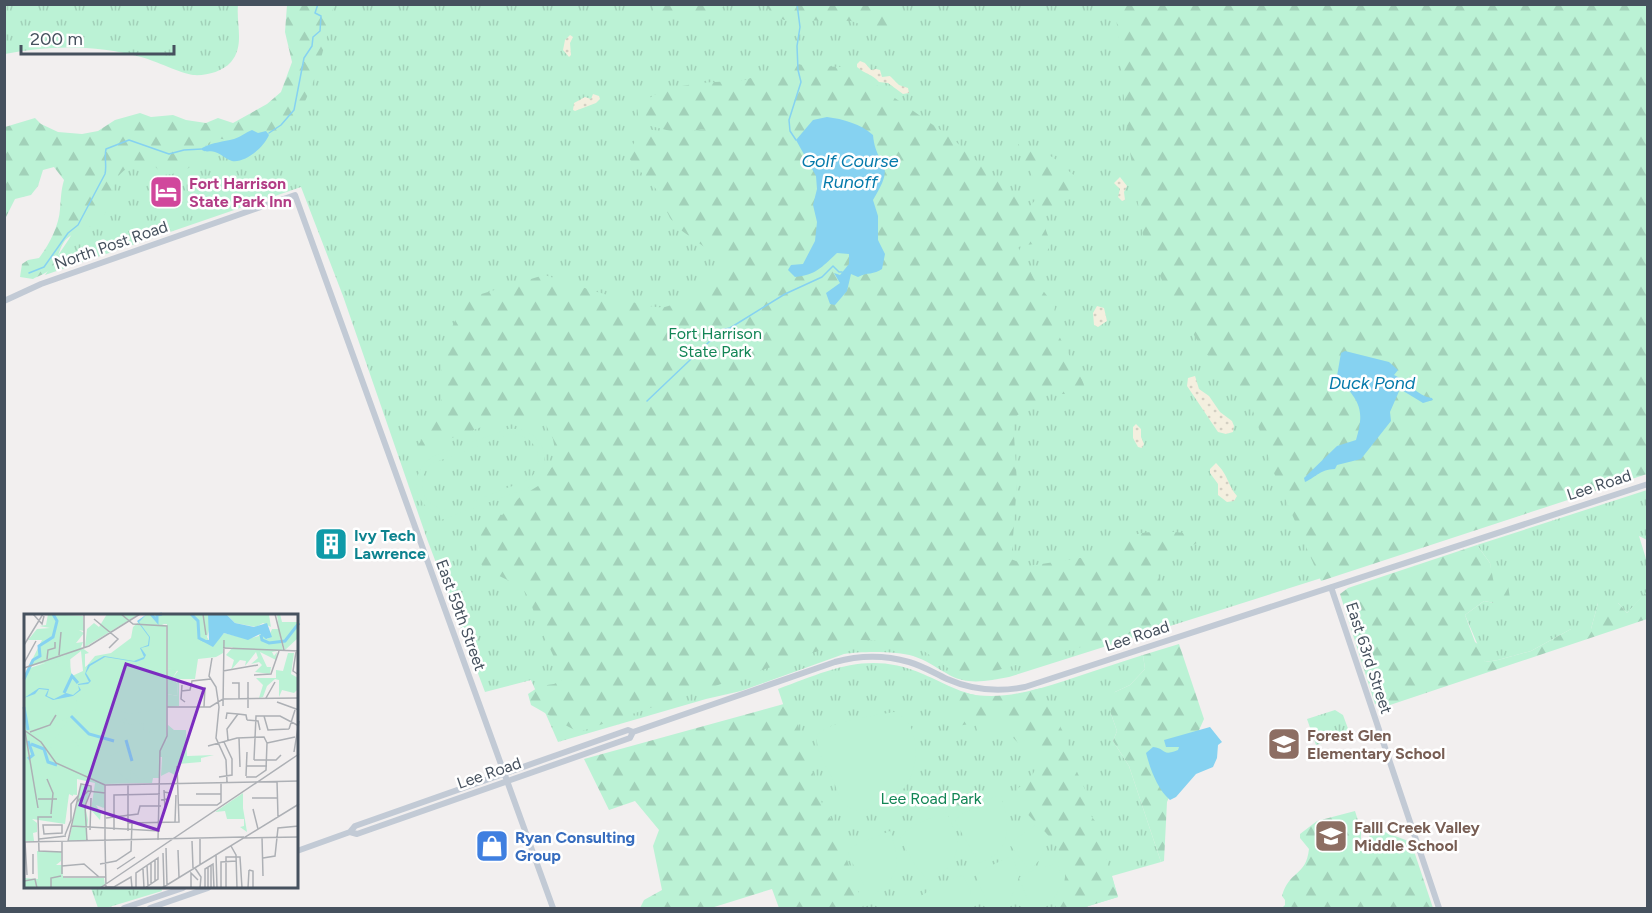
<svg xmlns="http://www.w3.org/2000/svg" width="1652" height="913" font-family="Figtree,sans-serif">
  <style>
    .grass { fill: url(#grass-tufts) }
    .forest { fill: url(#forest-firs) }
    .sand { fill: url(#sand-dots) }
    .pitch { fill: #bbf2d5; fill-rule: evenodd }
    .water { fill: #86d2f1 }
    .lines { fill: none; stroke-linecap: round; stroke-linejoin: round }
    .stream { stroke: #86d2f1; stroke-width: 1.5 }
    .minor { stroke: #c2cad5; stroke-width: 6 }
    .labels { text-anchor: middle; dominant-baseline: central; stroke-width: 5; stroke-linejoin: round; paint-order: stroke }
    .hotel-label { font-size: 16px; font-weight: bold; fill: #b23c85; stroke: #fff; text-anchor: start }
    .street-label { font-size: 16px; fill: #46515e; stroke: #fff }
    .park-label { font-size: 16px; fill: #128555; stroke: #fff }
    .culture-label { font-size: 16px; font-weight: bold; fill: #0d838f; stroke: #fff; text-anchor: start }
    .education-label { font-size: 16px; font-weight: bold; fill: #785e54; stroke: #fff; text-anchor: start }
    .shop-label { font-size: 16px; font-weight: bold; fill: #366cbe; stroke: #fff; text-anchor: start }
    .water-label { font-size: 18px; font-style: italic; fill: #057aab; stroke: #fff }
    .inset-river { fill: none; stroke: #86d2f1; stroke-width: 3 }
    .inset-road { fill: none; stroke: #adb0b5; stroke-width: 1.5 }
    .view { fill: #7b2cbf; fill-opacity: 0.15; stroke: #7b2cbf; stroke-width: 3 }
    .inset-edge { fill: none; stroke: #46515e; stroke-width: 3 }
  </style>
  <defs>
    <pattern id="grass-tufts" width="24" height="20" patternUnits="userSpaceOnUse" patternTransform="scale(1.5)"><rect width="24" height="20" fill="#bbf2d5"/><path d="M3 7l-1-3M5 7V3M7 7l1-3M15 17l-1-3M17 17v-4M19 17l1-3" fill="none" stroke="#a2d1b9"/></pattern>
    <pattern id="forest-firs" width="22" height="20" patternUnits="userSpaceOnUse" patternTransform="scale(1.5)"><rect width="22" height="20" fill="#bbf2d5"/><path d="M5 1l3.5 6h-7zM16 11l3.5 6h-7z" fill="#a2d1b9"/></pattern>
    <pattern id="sand-dots" width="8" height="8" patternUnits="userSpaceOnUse" patternTransform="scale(1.5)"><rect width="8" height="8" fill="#f4efdf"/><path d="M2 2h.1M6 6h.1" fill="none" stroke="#d3cfc2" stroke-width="1.8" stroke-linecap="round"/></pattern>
  </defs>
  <rect width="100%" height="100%" fill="#f2efef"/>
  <!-- grass -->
  <path class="grass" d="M5,4L238,5C236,24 245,46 231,62C222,72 206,76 193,75C180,73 156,61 141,57C96,45 50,45 5,54Z
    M301,5H1647L1530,512L1009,677C987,681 966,686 946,673C935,667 926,660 913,656C897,651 862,651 844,654L741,691L706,699L558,742L531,680L485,692L427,539L343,296L301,187L45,275L69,239L105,174L233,126L273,102L293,81Z
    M1647,490V540L1639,536L1647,562L1646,593L1627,613L1618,603H1598L1591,629H1571L1531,651L1498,660L1485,662L1465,615L1484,601L1494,603L1490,563L1477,545Z
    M1143,655L1145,669L1130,685L1115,692L1111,714L1117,731L1113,741L1129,766L1161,862L1112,876L1118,897L1082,908H852L778,689C830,670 868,650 923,674C946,684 967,697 992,697C1017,697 1041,688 1064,681C1090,672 1116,664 1143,655Z
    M1335,710L1343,715L1350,734L1316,745L1307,719Z
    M91,888H161L162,891L106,908H98Z"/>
  <!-- forest -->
  <path class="forest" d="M653,4H726V5L711,13L685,14L664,20L653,16Z
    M287,5H334C328,35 308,124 277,136C265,140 249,143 236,142C231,142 224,138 218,139C202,142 200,157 190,167C183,173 172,174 164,175L149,161C100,170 122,197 99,221C91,229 73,230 64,242C59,249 58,260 52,267C48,273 38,276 33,279L20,277L22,264L28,260L39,258C49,245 59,226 60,209C61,198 61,190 64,180L54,167L43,170L38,186L31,195L15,199L5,219V127L35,118L41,124L58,132L82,134L98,131L115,120L140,113L151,117L173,115L186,120L206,123L218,118L233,123L267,104L281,92L292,62L285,32Z
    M766,5H885L906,29L888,34L851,21L784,20L771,13Z
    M1115,5H1647V474L1321,581L1274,473L1252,408L1204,351L1166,290L1143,235L1128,139Z
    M789,64L839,67L848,65L953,139L1003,186L1030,206L1040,195C1036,187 1034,180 1031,172C1027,162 1020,155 1018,144C1026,143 1051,155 1058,161C1065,166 1069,173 1077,177L1075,193L1058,206L1045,209L1041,217L1051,244L1046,253C1036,240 1032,245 1018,247L1034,279L1055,306C1049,335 1078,361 1085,388L1066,394H1044L1013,419L1017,483L1012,551L1008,558L1029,566L1099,555C1113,552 1111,546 1122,540C1146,527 1176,532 1202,535L1203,540C1185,548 1171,559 1158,574L1160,587L1170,600L1174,619L1139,631L973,677L948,668L911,642L859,640L839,644L579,732C562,724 548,714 531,705L528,694L540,686L554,684L564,679L535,616L530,600L522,587L483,568C478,557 478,546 473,536L478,522L487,510L502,515L520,497L538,486L557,460L553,439L544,421L526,417L506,418L414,452L433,421L441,403L442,349L463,303L475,296L544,275C565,281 650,311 665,307C689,301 709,284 729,270L726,256L703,246L678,228L670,218L656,189L627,156L642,128L675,134L718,127L678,133L639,123L637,104C649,101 651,95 661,92C687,82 713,82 740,81C747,81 754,75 762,74C772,72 786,74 793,80Z
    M1477,545L1490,563L1494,584L1503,583L1508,586L1510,598L1501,609L1494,603L1484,601L1465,615L1475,642L1483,648L1485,662L1498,660L1531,651L1571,629H1591L1598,603L1608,598L1618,603L1627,613L1647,591V619L1384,707L1375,704L1340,594L1348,588Z
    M1179,644L1204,719L1167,802L1164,861L1161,862L1129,766L1113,741L1117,731L1111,714L1110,699L1115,692L1130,685L1145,669L1143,655Z
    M1041,688L1065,736L1074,765L1087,794L1089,813L1095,821L1118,897L1082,908H1055C1058,898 1064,888 1065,877C1067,832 1015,820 1017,789C1030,780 1037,771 1040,756C1023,746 1012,743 1005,722L994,718L978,739L976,723L957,726L952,722L962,692C990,700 1014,695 1041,688Z
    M791,702L824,810L834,823L864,908H779L772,889L711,908H640L644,900L662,890L653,846L659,830L635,801L609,810L584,759Z
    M1355,811L1361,830V851L1369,854L1371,843L1369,834L1374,828L1411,842L1433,908H1282L1285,905V900L1282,896C1289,870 1306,877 1309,849L1300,838V834L1317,821Z"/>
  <!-- sand -->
  <path class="sand" d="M570,35L573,37L570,43L571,55L569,57L563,50L565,40Z
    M860,61L865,63L871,70L876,69L880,70L882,77L890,76L899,85L908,88L909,93L903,94L888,83L879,82C872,74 865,74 857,67V64Z
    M593,94L599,96L600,99L596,103L575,111L573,110L574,103L585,97L591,99Z
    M1120,177L1127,186L1124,192L1125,200L1122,201L1118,197L1120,189L1114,183Z
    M1097,306L1104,308L1107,321L1098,327L1094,325L1093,313Z
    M1195,376L1199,389L1209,396L1220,412L1232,421L1234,426L1233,432L1226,434L1218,432L1187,386L1188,378Z
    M1136,424L1141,429V437L1144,444L1142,448L1138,447L1133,438V427Z
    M1216,463C1229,476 1227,484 1237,496L1234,501L1227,502L1218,495V484L1210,473V469Z"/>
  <!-- pitch -->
  <path class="pitch" d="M508,429C546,425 559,472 525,489L441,520L439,514C410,504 409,468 436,455ZM509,434C535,432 548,460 530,479L451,510C425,511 412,483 431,464Z
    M894,712C898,714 903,716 906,720C920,736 918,771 905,787C892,803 875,809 855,811C837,802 839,790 830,774C825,764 816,750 817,738C819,722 879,715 894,712Z
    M1000,794C1007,812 1013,839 996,854C991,858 984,861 979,863L955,821L960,815Z
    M947,812C950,821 956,831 957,840C959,858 945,875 929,881L917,868L900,839C909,824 931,818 947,812Z
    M1036,825C1048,841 1045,859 1029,870L1011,846V842Z
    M890,831C900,861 902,875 873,895L864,886L848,854L849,849L854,846Z
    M1011,856C1024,874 1016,895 1002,908H991L979,885L977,876L980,871Z
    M1058,863C1063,881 1060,898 1043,908H1031L1019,878L1025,873Z
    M963,875L971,891L970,908H924L918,900L919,897L944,882Z
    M908,893L915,908H875Z"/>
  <!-- water -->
  <path class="water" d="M827,117C843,119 861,124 873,135C876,169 898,160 873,200L878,216V240L885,254L882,269C874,275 867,272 858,277L851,274L847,291L835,305L830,304L826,293L840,283L834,273L840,275L849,264V254L837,253C822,267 816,275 795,277L788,270L791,265L803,264L815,241L817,222L813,205L817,189L816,176L796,140L813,120Z
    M252,130L258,133L266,131L269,135C264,147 246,163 232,161C225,159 222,154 215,152C210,150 207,153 202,150V148C213,142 223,142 234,139C241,137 246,132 252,130Z
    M1345,351L1389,362L1398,370L1394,375C1408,381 1417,396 1432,398L1433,400L1423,403L1400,389L1390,412L1391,421L1361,459L1337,465L1335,469C1319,470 1318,476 1305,482L1304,478L1337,446L1356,440C1366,407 1358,401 1337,376L1341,353Z
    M1210,727L1222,742L1218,745L1217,758L1213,767L1196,774L1176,797L1170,800C1157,789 1150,768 1146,753L1153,747C1166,748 1161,757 1178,750L1179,747H1166L1164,740Z"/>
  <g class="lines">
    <!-- stream -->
    <path class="stream" d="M269,133L281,125L294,110L304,58L312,46L313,37L320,31L321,16L315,13L318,4
      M796,140L790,131L789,120L801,82L798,70L797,46L800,27L797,4
      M29,273L44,267L68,233L78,225L105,174C107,165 104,158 106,149L129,140L169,154L184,150L202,149
      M647,401L710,341L717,339L721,330L730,328L785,294L822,277L833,266L839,272H842"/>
    <!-- minor -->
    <path class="minor" d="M4,301L41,284L295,195L553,908
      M1331,587L1439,908
      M350,832L357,834L630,738L633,732
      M297,851L350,832L355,826L628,730L633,732L835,662C860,655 885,655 909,662C923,666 934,673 947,679C972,690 999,692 1025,687L1648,484
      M124,908L183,888
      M150,908L208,888"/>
  </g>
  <!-- icons -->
  <defs>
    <g id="hotel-square" transform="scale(1.725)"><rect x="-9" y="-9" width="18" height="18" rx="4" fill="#d1479c" stroke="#fff"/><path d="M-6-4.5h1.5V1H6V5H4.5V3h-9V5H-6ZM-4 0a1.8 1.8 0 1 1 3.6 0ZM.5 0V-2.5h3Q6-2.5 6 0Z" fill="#fff"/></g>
    <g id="building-square" transform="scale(1.725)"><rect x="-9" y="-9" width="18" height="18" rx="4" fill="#0f9aa8" stroke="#fff"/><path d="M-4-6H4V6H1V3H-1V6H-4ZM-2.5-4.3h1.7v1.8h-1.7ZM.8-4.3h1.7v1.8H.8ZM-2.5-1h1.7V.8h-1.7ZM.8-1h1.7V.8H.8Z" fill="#fff"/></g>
    <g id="school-square" transform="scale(1.725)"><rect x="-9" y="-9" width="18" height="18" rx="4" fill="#8d6e63" stroke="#fff"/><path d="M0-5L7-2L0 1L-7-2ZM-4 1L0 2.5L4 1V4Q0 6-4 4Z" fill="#fff"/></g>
    <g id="shop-square" transform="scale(1.725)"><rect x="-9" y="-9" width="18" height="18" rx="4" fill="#3f7fe0" stroke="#fff"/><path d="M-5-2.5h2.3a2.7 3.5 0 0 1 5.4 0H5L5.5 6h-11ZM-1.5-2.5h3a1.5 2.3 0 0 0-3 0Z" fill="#fff"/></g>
  </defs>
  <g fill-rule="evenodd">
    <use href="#hotel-square" x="166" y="192"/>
    <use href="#building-square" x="331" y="544"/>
    <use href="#school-square" x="1284" y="744"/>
    <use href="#school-square" x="1331" y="836"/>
    <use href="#shop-square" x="492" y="846"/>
  </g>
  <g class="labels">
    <!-- hotel labels -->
    <g class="hotel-label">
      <text x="189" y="183">Fort Harrison<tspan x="189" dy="18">State Park Inn</tspan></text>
    </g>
    <!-- street labels -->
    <g class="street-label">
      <text transform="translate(111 245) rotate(-19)">North Post Road</text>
      <text transform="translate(1599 485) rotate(-18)">Lee Road</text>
      <text transform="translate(461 615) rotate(70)">East 59th Street</text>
      <text transform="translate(1137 636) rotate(-18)">Lee Road</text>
      <text transform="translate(1369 658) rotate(72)">East 63rd Street</text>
      <text transform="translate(489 773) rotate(-19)">Lee Road</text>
    </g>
    <!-- park labels -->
    <g class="park-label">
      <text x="715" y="333">Fort Harrison<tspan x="715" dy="18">State Park</tspan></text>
      <text x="931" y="798">Lee Road Park</text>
    </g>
    <!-- culture labels -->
    <g class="culture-label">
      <text x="354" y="535">Ivy Tech<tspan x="354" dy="18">Lawrence</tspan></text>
    </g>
    <!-- education labels -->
    <g class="education-label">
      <text x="1307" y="735">Forest Glen<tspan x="1307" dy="18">Elementary School</tspan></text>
      <text x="1354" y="827">Falll Creek Valley<tspan x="1354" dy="18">Middle School</tspan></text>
    </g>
    <!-- shop labels -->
    <g class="shop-label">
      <text x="515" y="837">Ryan Consulting<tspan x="515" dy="18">Group</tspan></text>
    </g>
    <!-- water labels -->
    <g class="water-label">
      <text x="850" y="161">Golf Course<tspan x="850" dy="21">Runoff</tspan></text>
      <text x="1372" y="383">Duck Pond</text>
    </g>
  </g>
  <!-- overview -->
  <g transform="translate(24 614)">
    <rect width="274" height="274" fill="#f2efef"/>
    <path d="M142,12V128L144,111L150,116H162L163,143H136L135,164H129L128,169L80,170L81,195L74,187L71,168L57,163L51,166L49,182L45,180L41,210L8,205L13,209V218L9,219L10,227H0V68H16L23,48L46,39L47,68L62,63L61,53L70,48L90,45ZM144,54L154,55L148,65L153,69L154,82L143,80ZM57,171L67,173L61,192L64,206L62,226L45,227ZM13,237L37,238V247L32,251H38L39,264H80L81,271L76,274H0V264L14,265Z" fill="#bbf2d5"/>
    <path d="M24,0L59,2L60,17L55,16L60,19L52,29L59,28L57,33L65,39L61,40V54L71,42L87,39L107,24L109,13L123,0H184L187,10L183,23L188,32L200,19L224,25L235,22L236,15V20L244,25L248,15H255L253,1H245L247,13L239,9L232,13L211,9L202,0H256L258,8H274V24L261,36L255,17L259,36L248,38L250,42L253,38L252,46L236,38L243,53H247L246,60L231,58L238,51L235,48L227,50L234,44L232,38L221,52L222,47L216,46L207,56L210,46L202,41L209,33L199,34V39L192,43L174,45L171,65H155V92L144,93L143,80L154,82L153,68L147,66L154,57L144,54L143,10H138L142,12V94L108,100L83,95L51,99L53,86L35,92L22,112L4,117L0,63L3,55L21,49L5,52L18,26H4L13,15L26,14L15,12L22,11ZM57,37L59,57L48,62L46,53L33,51L32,46L42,40L44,47ZM83,0H115L61,33L63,15L70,9L75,13ZM264,39H270L267,60L274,64V75L270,79L258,76L255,83V66L251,65L243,72L239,83L235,84L239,71L232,64H252V56L259,57ZM46,103L26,132L36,147L48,150L54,158L32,147L9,118ZM135,103L141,108V126L134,137V162L115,165L107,156L106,168L94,158L99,136L87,142L82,139L85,120L102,109L96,108L101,104L106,111L119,109L120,116L131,120ZM59,107L81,110L69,114L56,128L51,127L55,133L52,135L48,124ZM83,114L75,135L63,129L68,122ZM0,120H6L32,150L74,169V185L80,194L72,191L77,199L76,206L67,196L71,169L53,165V181L45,180L41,186L35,182L32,184L21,148L16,159L26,179L8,182L7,199L2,205ZM190,141L177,144V148L154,150L153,162L145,158L137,162L138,143ZM219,179V194L223,218L216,213L220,212V205H203L201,197L191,198Z" fill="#bbf2d5" fill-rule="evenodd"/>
    <path d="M123,0L115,8L126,23L125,32L117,34L122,41L120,45L112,48L81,43L66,52L62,59L67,67L64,70L54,71L57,76L49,82L29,86L21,82L24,76L15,75L11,80L0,84L15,74L25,75L23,82L30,85L42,79L49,81L55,76L54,70L65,68L61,60L64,51L80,42L110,47L120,43L116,34L124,31L125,23L113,7ZM184,0H202L211,9L230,13L243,9L248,23L242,25L236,20L224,26L200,19L189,33L176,26H185Z" fill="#86d2f1"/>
    <path class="inset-river" d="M127,0L133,7V1L138,0M167,0L174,7L175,24L181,27M237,21L238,26L245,29L261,27L275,9M0,65L9,46L16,42L15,32L29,23L33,7L29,0M40,79L48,62L54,69M0,93L4,116M47,102L65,120L90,127M102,126L108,147M7,130L20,135L24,148L33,151M4,145L9,141L4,127"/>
    <path class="inset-road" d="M9,0L18,10L20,2M97,0L109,10L143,12V122L136,137L134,226M179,0L182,21M251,0L260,36M70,5L94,25L85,34M0,31L19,0M60,33V0M199,34L275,37M272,38L269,57L275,61M35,41L37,18M188,44L185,62L192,73L195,93L192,124L202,146L203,168M23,45L24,36L31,34V28M0,49L12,27M0,54L65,32L116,0M199,57L234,51M230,61L247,60L255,37M208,69H215V85M158,71L157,85L161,88M157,77L166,76L168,67L187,65M242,84L251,68M253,88L275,96M199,92L200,26M143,93H186L199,85L275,84M180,93L181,73M224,94V68M240,102L244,116L265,115M202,105L203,99L214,100L222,101L223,106M223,106L234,107L236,116M265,115L271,96M0,116L17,128L32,149L81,171M1,117L14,194M6,118L26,111L32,101M215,124L216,153M204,126L203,115L214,100M243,129L271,123M184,132L213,124L240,123L243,129M270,138L275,107M230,146L232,102H256L275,112M230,146H252L257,141M222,152H243M222,162L223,138M195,163L208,161V145L200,128M222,163H232L242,156L243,129M23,165L29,179L27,200M253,167L254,203M81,171L275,167M81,171V226M140,176L141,195M172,180H197M228,184H253M14,185H33M137,186L144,185L146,179L140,178M53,188L64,177L81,179M155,191H193L197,188V168M229,195L234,215M28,203H14L15,237L38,238M82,204L114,200L116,192H137M151,208L152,181M104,209L155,208L153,152M19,211H38V219L20,220ZM47,212L136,217M66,216L67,184M90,216V181L136,180M104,217V170M41,221L47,206V190L54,182M238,223L239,262M220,224L275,223M15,225L42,222M176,225V250M81,226L82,274M44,227L57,170L67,172V177M63,227L61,192L67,177M168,227L169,254M0,228L220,223M1,228L3,261M38,228V260M207,232L212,241L213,274M142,234L143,271M154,236L155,263M139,239L140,273M9,240V260M192,240L193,274M239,244L251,242L254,214L275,212M131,246V267M127,249V270M76,250L92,247L107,237L108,209M123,251L124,272M187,251V274M38,252L60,250L75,263M184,253V274M171,254L177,263L176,274M93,255L111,243M119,255L120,274M225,256L229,257V274M39,263H82M0,267L11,265L13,274M82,273H90L107,263L108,274M27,274V264L37,262M76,274L275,140M112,274V259L134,244V265L121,274M138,274L275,190M167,274V259L174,266M181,274V255L189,250L190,274M197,274V248L212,247M202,274V243H216L218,274M224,274L225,256"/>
    <path class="view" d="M102,50L180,75L134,216L56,191Z"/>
    <rect width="274" height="274" class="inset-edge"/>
  </g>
  <!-- border -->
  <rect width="1652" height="913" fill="none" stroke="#46515e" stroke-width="12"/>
  <!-- scale -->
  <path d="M21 45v9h153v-9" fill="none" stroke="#46515e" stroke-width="3"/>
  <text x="30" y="45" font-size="18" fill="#46515e" stroke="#ffffff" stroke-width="4.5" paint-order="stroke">200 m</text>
</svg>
